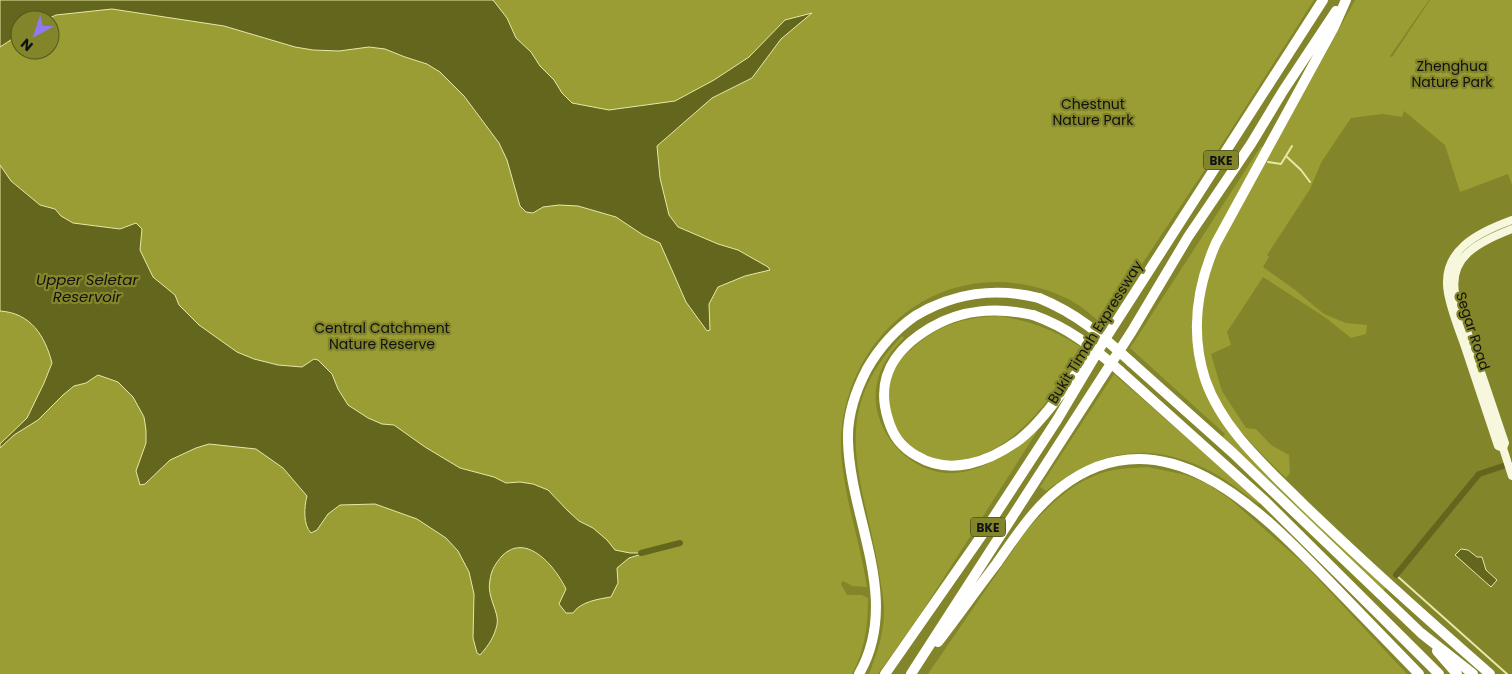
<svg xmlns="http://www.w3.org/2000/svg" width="1512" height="674" font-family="Poppins,sans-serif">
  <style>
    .green { fill: #9a9d33; fill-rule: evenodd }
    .water { fill: #63661d; stroke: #e7e8a8 }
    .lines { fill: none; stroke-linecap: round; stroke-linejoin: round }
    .stream { stroke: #e7e8a8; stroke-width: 2 }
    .canal { stroke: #63661d; stroke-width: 6 }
    .secondary { stroke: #f6f7dd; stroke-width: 8 }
    .highway { stroke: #fff; stroke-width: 10 }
    .highway-bridge { stroke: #fff; stroke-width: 10 }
    .labels { text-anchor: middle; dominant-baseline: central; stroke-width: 4.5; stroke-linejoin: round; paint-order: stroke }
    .shield { fill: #828529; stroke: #333418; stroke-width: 1 }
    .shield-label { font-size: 12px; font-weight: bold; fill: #111 }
    .park-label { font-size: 14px; fill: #111; stroke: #828529 }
    .street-label { font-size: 14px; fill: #111; stroke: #828529 }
    .water-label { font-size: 15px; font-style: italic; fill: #111; stroke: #828529 }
  </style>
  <rect width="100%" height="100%" fill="#828529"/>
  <!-- green -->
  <path class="green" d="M0,0H1314L1222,144L1102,324C1091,315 1081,305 1068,299C965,249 856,315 842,427C836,477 860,537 867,587L852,586L843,581L841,584L847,595H862L868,598C868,626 865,650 852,674H0ZM20,20H50V50H20Z
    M1355,0H1429L1390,56L1392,57L1430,0H1512V185L1508,174L1460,192L1445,145L1404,111L1402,117L1383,114L1351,118L1322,161L1310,189L1267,255L1269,257L1263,267L1294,289L1324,314L1346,323L1367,325L1366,334L1351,338L1326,318L1263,277L1227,332L1231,345L1211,354L1222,391L1246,428L1256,429L1271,445L1289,455L1290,473L1286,478C1256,448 1222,418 1209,376C1200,346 1199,312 1206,282C1214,248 1241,207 1258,176C1290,117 1323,59 1355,0Z
    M1261,146L1265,149L1219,233L1193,335L1221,419L1392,581L1377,598L1217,445L1225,434L1130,348Z
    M999,316C1032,321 1058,331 1085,350C1063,380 1041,414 1012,437C984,459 946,471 915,449C901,440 894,427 890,412C887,398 888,380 895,368C899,359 908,352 915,346C940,324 967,317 999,316Z
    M902,336L904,338C891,351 881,365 877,383C867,431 914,481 963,472C999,465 1022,440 1047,416L920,615L878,674H869C877,653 884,634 884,611C884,596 880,581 878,566C862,476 827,413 902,336Z
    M1114,374L1260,502L1259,504C1241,492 1224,477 1204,468C1144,440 1097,452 1046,491L1040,487Z
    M1148,467L1186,475L1206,483L1230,499L1304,564L1407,674H928L1026,531C1046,508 1072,482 1102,473C1117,468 1132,468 1148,467Z"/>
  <!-- water -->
  <path class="water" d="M0,0H493L507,18L516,38L531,52L540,66L554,80L562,93L572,103L609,110L675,101L714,80L749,57L785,20L812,13L781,39L752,78L712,98L657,146L660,178L669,215L678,227L718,244L738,250L768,267L770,270L745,276L718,287L709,304L710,330L707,331L686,302L660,243L643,235L616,217L578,206L559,205L543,207L533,213L526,212L520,206L507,160L499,143L464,96L440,72L427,64L405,57L385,49L369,47L339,51L313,50L295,47L224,26L112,9L56,15L45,20H20V34L0,47Z
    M0,165L11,181L40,205L55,209L61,216L73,223L120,229L136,223L142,229L140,250L153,277L175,295L179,305L199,325L237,352L254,359L278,365L302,367L314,359L318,360L332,374L338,389L348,405L368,418L382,424L394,425L425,447L460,468L494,477L506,483L520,482L533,484L548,490L568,511L579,521L593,528L607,540L615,550L630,553H641L642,554L629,558L617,568L618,583L611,597C598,599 580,602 573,613H566L559,604L566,589C556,568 527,531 502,556C496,563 491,570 490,580C486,597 500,612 497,625C494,637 489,645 480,655L477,653L473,638L474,594L469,572L458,551L446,538L417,519L375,504L340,505L328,514L317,530L311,533C303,525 304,507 307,496L283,468L256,449L209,444L196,448L170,460L145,484L140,485L136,471L146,443V430L144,417L133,397L118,382L98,375L86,383L74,386L63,395L38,420L14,435L0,448V444L27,418L44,383L52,363C45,336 31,313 0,311Z
    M1461,549L1468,550L1477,557H1482L1486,570L1497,580L1491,587L1455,555Z"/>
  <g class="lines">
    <!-- stream -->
    <path class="stream" d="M1286,156L1301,170L1310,182
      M1268,162L1281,164L1292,146
      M1396,575L1507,674"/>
    <!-- canal -->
    <path class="canal" d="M641,553L680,543
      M1396,575L1479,474L1512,463"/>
    <!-- secondary -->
    <path class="secondary" d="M1512,229C1480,242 1446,256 1456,298L1505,443L1503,448L1512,476
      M1503,448L1498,446C1487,412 1475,378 1464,344C1458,327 1451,310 1448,293C1440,250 1479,232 1512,220"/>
    <!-- highway -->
    <path class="highway" d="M1346,0L1334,27L1216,243C1197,286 1190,332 1205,379C1222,429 1266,467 1302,503C1363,562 1426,618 1490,674
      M1033,315C998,307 961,309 930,328C895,349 875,377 888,419C893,436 901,447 917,456C950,476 989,462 1019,440C1045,420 1068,382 1090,356
      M1131,362L1233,453L1421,633L1473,674
      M1120,371L1265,501L1439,674
      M938,642C958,616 977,589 997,563C1016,536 1034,508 1060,488C1162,409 1258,508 1327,579C1357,610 1388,642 1419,674
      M1437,651L1457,674
      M859,674C902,599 850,519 848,441C847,416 856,390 867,369C879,348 895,330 915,316C953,293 996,287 1039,298
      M885,674L982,535L1057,420L1107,336L1323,0
      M911,674L1132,331L1188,237L1251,144L1283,91L1336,11"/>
    <!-- highway-bridge -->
    <path class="highway-bridge" d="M1039,298C1078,314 1101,335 1131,362
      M1033,315C1067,327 1093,347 1120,371"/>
  </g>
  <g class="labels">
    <!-- shield labels -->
    <g class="shield">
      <rect x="1203.5" y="150.5" width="35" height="19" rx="4"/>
      <rect x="970.5" y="517.5" width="35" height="19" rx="4"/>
    </g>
    <g class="shield-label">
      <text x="1221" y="160">BKE</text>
      <text x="988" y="527">BKE</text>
    </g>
    <!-- park labels -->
    <g class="park-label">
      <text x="1452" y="66">Zhenghua<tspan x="1452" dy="16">Nature Park</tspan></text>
      <text x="1093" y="104">Chestnut<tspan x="1093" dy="16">Nature Park</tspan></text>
      <text x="382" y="328">Central Catchment<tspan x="382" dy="16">Nature Reserve</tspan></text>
    </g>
    <!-- street labels -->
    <g class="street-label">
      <text transform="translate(1473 331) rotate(72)">Segar Road</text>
      <text transform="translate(1095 332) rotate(-58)">Bukit Timah Expressway</text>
    </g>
    <!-- water labels -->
    <g class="water-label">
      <text x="87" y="279">Upper Seletar<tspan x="87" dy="17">Reservoir</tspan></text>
    </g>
  </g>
  <!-- north arrow -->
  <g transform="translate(35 35) rotate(220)"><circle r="24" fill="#828529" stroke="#55571f"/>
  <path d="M0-4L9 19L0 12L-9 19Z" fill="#907aef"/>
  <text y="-8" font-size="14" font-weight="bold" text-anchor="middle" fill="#111111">N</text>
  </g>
</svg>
